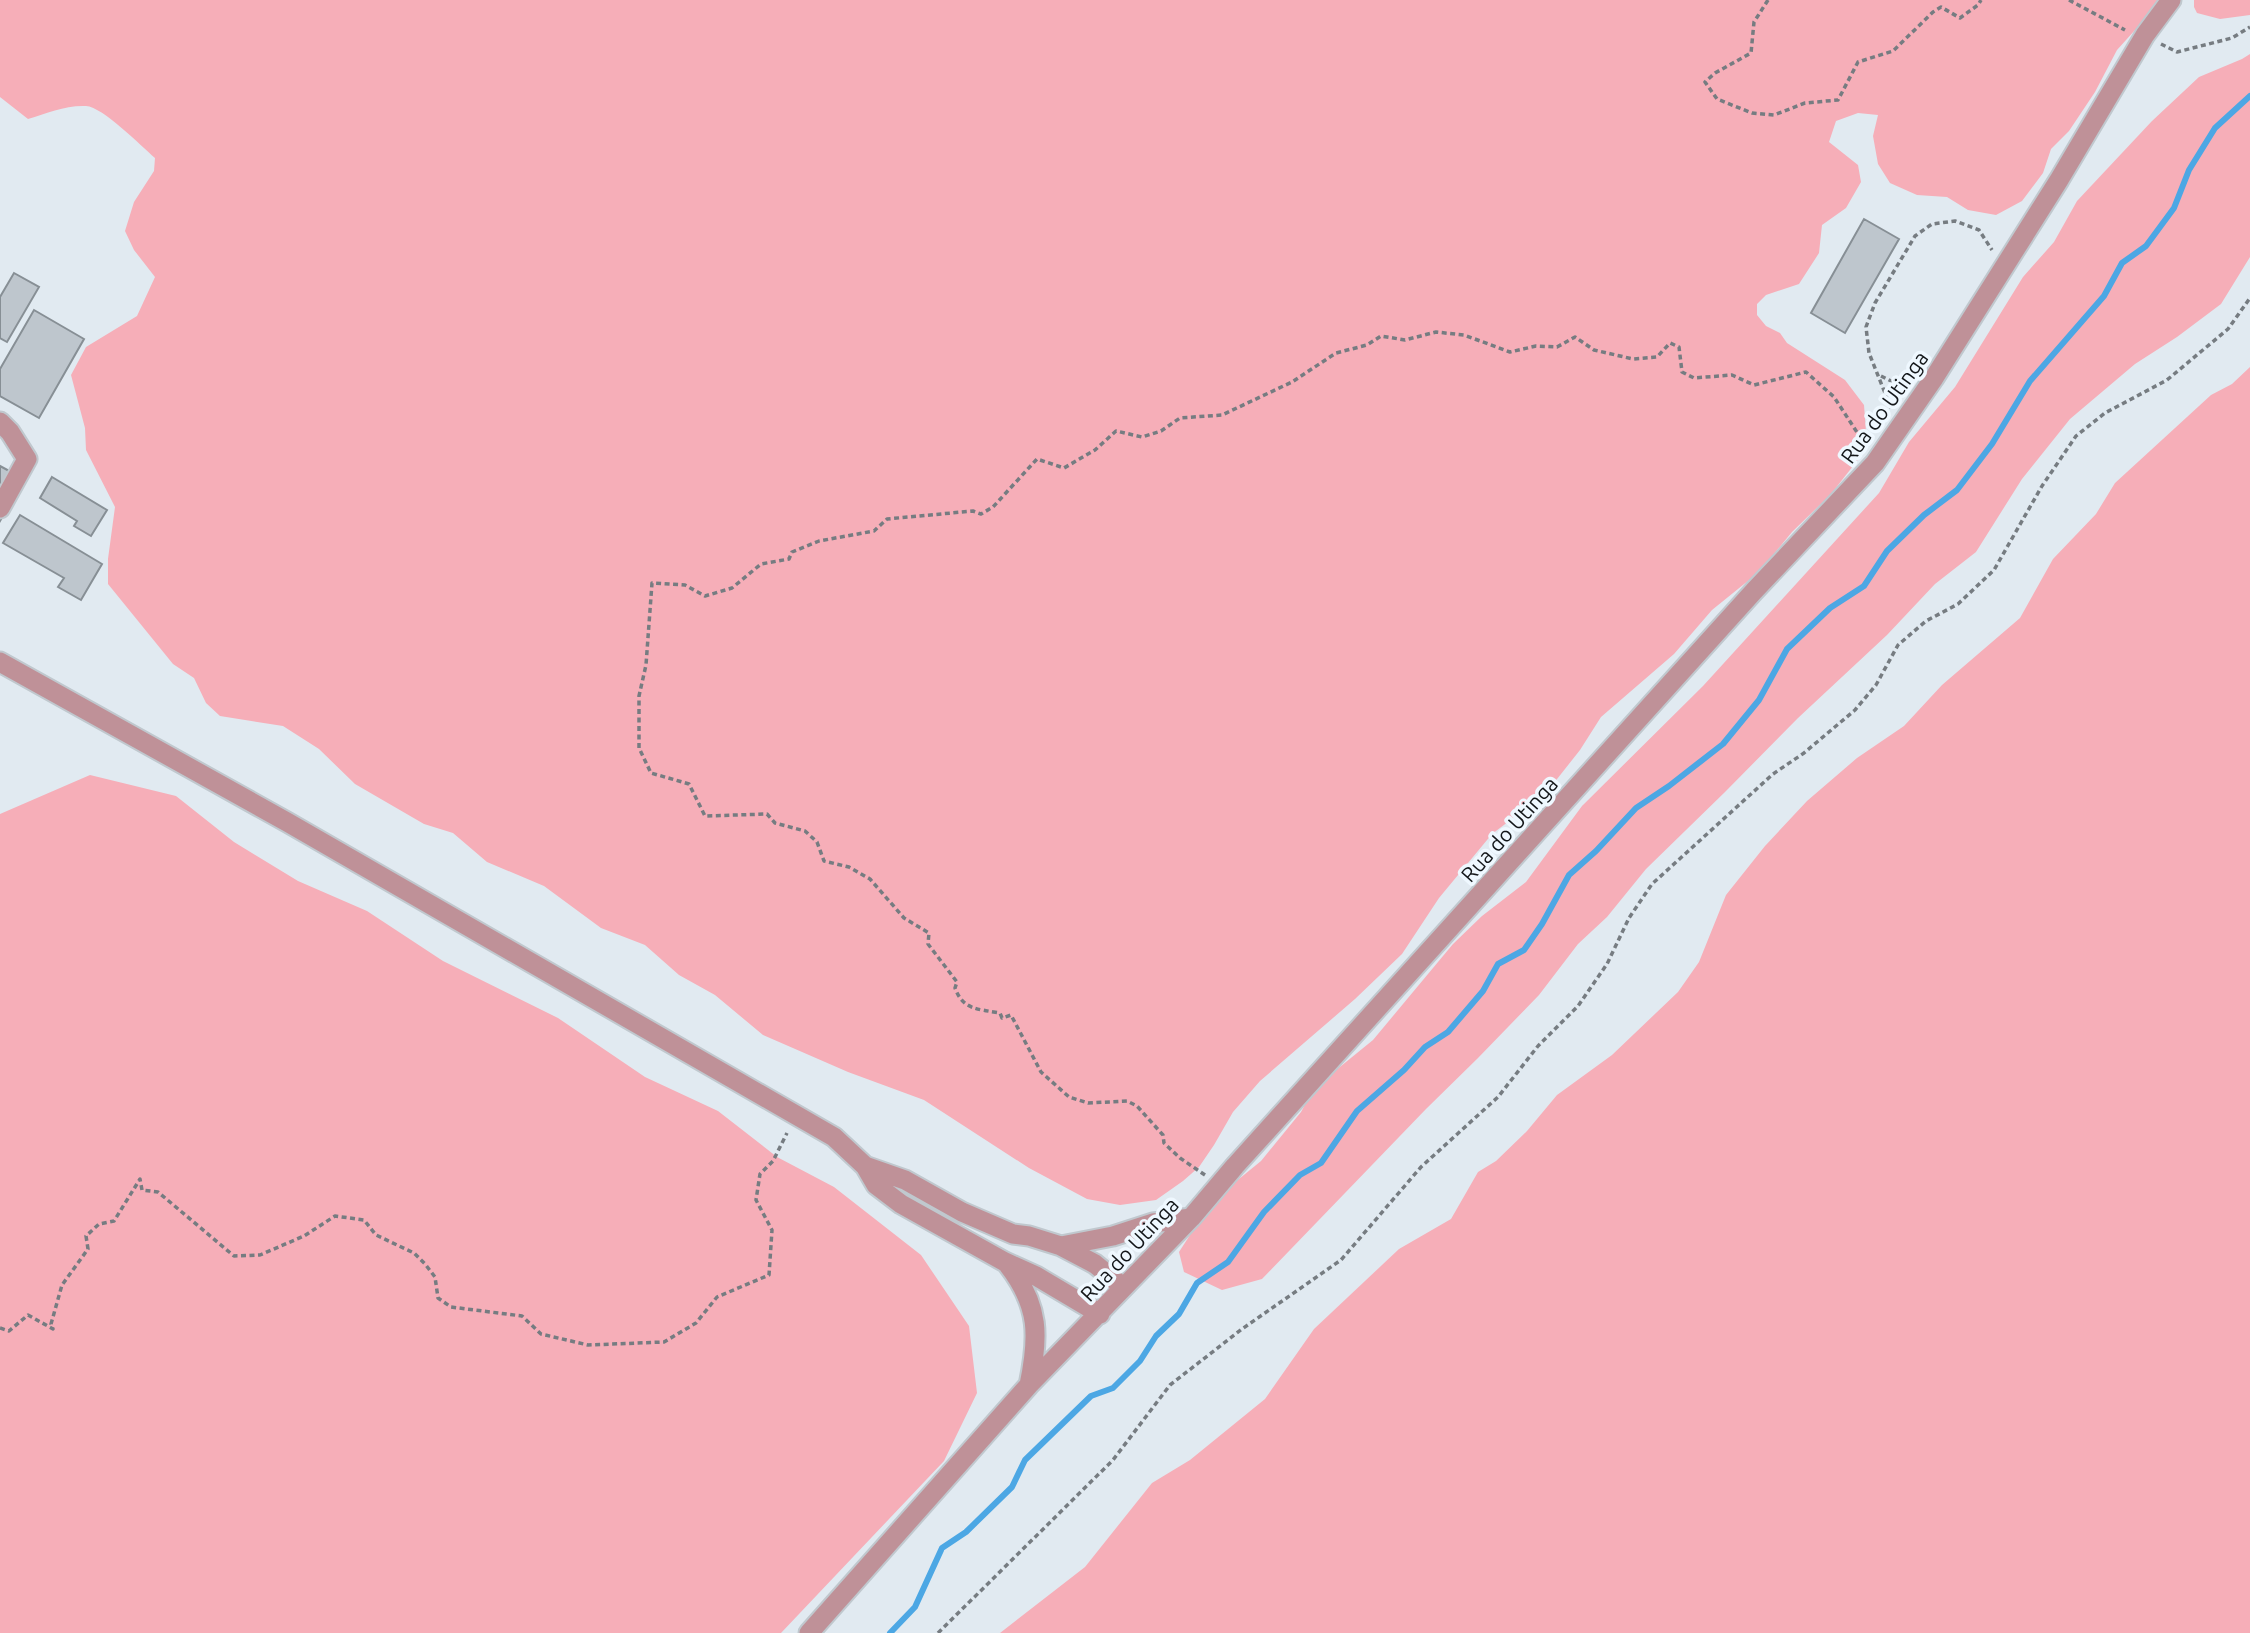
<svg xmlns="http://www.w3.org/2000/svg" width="2250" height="1633" font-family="Ubuntu,sans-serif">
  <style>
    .green { fill: #f6aeb8 }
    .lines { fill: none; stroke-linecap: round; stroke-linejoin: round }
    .stream { stroke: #4ca7e4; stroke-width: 6 }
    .building { fill: #bec6cd; stroke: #878f95; stroke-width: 2 }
    .minor-casing { stroke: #c0c8ce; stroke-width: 23 }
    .path { stroke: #767c81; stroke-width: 3.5; stroke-dasharray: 5 3.5; stroke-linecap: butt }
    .minor { stroke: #bf9198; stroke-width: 19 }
    .labels { text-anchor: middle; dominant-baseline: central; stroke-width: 7; stroke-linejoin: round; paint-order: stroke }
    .street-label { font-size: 21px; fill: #131619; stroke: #eff8ff }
  </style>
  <rect width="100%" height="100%" fill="#e1eaf1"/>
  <!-- green -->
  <path class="green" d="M0,0H2162L2117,50L2095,92L2069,131L2051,149L2043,173L2022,201L1996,215L1968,210L1947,197L1917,195L1890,183L1878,164L1873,136L1878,115L1858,113L1836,121L1829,142L1858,165L1861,182L1846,208L1822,225L1819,253L1799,284L1766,295L1757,304V315L1766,326L1780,333L1787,343L1845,380L1864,405L1866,432L1857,461L1831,494L1792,532L1759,572L1712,610L1674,654L1601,717L1580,750L1546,793L1492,834L1439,898L1402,954L1355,999L1260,1081L1233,1112L1214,1145L1199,1167L1183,1181L1156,1200L1120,1205L1087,1199L1029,1168L924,1100L848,1072L763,1035L715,995L679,975L645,945L601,928L544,886L487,862L453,833L424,824L355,784L319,749L283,726L220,716L206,703L194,678L173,664L108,584V559L115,507L86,450L85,428L71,375L86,347L137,316L155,277L134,250L125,231L134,202L154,171L155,158C141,146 103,107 86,106C66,105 47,113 28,119L0,97Z
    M2194,0H2250V15L2220,19L2197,13L2194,7Z
    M2250,54V257L2221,304L2177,337L2135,364L2070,419L2022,479L1976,552L1935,584L1887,635L1798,718L1725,792L1646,869L1607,917L1578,944L1539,995L1478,1058L1426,1109L1262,1279L1222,1290L1184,1272L1179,1252L1212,1201L1261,1161L1301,1112L1314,1088L1373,1040L1453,944L1482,916L1526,882L1582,806L1703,686L1879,493L1909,442L1955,387L2023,277L2054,242L2077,201L2152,121L2199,77L2242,59Z
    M2250,367V1633H1000L1085,1567L1152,1483L1190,1460L1265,1399L1314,1329L1399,1249L1451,1219L1478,1172L1496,1161L1527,1131L1557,1095L1612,1055L1678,992L1699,962L1726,895L1765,846L1807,801L1857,758L1904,726L1942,685L2020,618L2053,559L2096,514L2115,483L2211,395L2232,384Z
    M90,775L176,796L234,842L298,881L367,911L443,961L558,1018L645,1077L718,1111L777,1157L834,1187L921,1255L969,1326L977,1393L944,1461L781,1633H0V814Z"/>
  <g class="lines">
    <!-- stream -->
    <path class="stream" d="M890,1633L915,1607L942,1548L966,1532L1012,1487L1025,1460L1091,1396L1113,1388L1140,1361L1156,1336L1179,1314L1197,1283L1228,1262L1264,1212L1300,1175L1321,1163L1357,1111L1404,1070L1425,1047L1448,1032L1483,991L1498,964L1524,950L1542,924L1569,875L1596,851L1636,808L1669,786L1723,744L1759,700L1787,649L1830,608L1864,586L1887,551L1924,515L1957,490L1992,444L2030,381L2104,296L2122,263L2146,246L2174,208L2189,170L2215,128L2250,96"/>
  </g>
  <!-- building -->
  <path class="building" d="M1864,219L1899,239L1845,333L1811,313Z
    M14,273L39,287L7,342L0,338V297Z
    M34,310L84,339L39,418L0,396V369Z
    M0,466L24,479L0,521Z
    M52,477L107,510L91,536L74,526L77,521L40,498Z
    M20,515L102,564L81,600L58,587L64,578L3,543Z"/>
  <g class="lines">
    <!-- minor casing -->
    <g class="minor-casing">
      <path id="minor" d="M0,422L10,432L27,459L0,508
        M0,662L287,822L834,1137L865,1166L876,1185L901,1204L1005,1262L1036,1276L1100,1314
        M865,1166L905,1180L962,1212L1013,1234L1029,1236L1061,1246L1095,1264L1123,1287
        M1061,1246L1113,1236L1153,1223L1191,1218
        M1008,1265C1040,1306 1039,1337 1029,1385
        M809,1633L1029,1385L1191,1218L1235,1166L1754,591L1875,463L1934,378L2059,180L2145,35L2171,0"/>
    </g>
    <!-- path -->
    <path class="path" d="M1768,0L1754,22L1751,53L1715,73L1705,82L1717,99L1752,113L1774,115L1805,103L1838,100L1858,62L1893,51L1933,12L1941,7L1960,18L1978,5L1981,0
      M2069,0L2125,30
      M2161,44L2177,52L2232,38L2250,27
      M1881,376L1899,385H1906
      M1891,408L1869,353L1866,327L1875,303L1915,236L1932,224L1955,221L1979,230L1992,250
      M1205,1175L1180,1158L1164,1143L1163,1135L1137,1106L1127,1101L1088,1103L1069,1097L1041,1072L1011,1015L1002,1018L1000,1013C978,1009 963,1010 955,988L957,982L928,944L929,933L904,918L870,879L849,867L824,861L817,842L805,831L775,823L767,814L705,816L689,784L651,773L639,748V696L646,665L652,583L685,585L705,596L732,588L761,564L789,559L792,552L819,541L874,531L887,519L973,511L981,514L993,507L1037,459L1064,468L1095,450L1116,431L1142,437L1161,431L1180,418L1222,415L1292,382L1336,353L1367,345L1381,336L1405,340L1436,332L1464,335L1510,352L1536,346L1557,347L1575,337L1594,350L1633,359L1657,357L1670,343L1679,347L1682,372L1694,378L1732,375L1754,385L1806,372L1834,397L1866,446
      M0,1328L9,1331L28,1315L53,1329L51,1324L62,1285L88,1249L86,1236L99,1224L114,1221L140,1179L142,1190L158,1192L234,1256L260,1255L304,1236L335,1216L364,1220L376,1235L414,1253L425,1264L435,1277L438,1298L451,1307L522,1316L541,1334L588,1345L664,1342L696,1323L717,1297L769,1275L772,1230L756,1200L760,1174L773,1161L787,1133
      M938,1633L1113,1460L1170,1385L1242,1329L1341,1260L1421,1167L1498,1097L1538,1046L1578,1006L1607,964L1629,918L1652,884L1773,774L1804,753L1855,710L1876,685L1898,645L1926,621L1958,604L1994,570L2042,486L2076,436L2105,413L2167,380L2228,329L2250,298"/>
    <!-- minor -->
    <use href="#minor" class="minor"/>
  </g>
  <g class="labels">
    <!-- street labels -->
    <g class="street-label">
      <text transform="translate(1884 407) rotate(-54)">Rua do Utinga</text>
      <text transform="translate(1509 829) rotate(-48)">Rua do Utinga</text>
      <text transform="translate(1129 1249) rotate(-47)">Rua do Utinga</text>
    </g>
  </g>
</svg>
